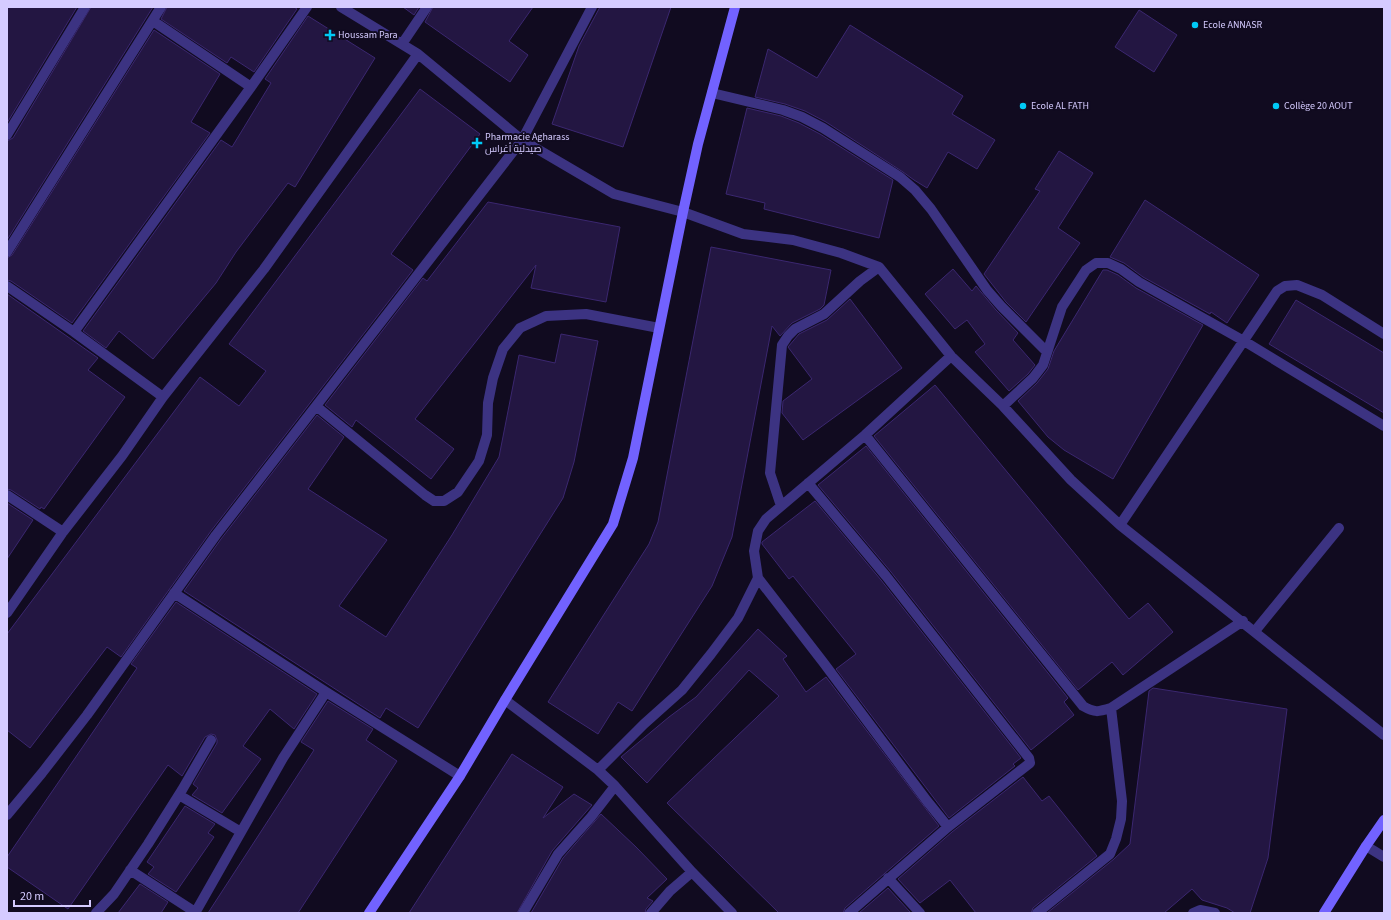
<svg xmlns="http://www.w3.org/2000/svg" width="1391" height="920" font-family="'Source Sans 3',Cairo,sans-serif">
  <style>
    .building { fill: #231642; stroke: #3b2770 }
    .lines { fill: none; stroke-linecap: round; stroke-linejoin: round }
    .lane { stroke: #3c3382; stroke-width: 10 }
    .street { stroke: #3c3382; stroke-width: 10 }
    .secondary { stroke: #7262ff; stroke-width: 10 }
    .poi-dot { fill: #00caf6; stroke: #110b20; stroke-width: 1.5 }
    .labels { text-anchor: middle; dominant-baseline: central; stroke-width: 4; stroke-linejoin: round; paint-order: stroke }
    .poi-label { font-size: 10px; fill: #d5cbff; stroke: #110b20; text-anchor: start }
  </style>
  <rect width="100%" height="100%" fill="#110b20"/>
  <!-- building -->
  <path class="building" d="M7,7H77L7,123Z
    M91,7H153L7,240V141L13,138Z
    M167,7H294L297,9L254,72L231,57L227,63L161,19Z
    M403,7H419L414,15Z
    M433,7H533L509,41L528,55L510,82L425,22Z
    M600,7H671L623,147L552,124L579,46Z
    M1139,10L1177,35L1154,72L1115,47Z
    M308,16L375,58L295,187L288,183L236,252L216,283L153,359L119,331L106,348L83,331L221,140L232,147L271,83L265,79Z
    M850,25L963,96L952,114L995,140L977,169L948,152L927,188L914,180L903,172L826,122L805,111L785,104L755,97L768,49L817,78Z
    M154,30L220,74L191,122L210,133L72,323L11,281L7,280V258L12,255Z
    M420,89L480,134L391,254L413,270L211,531L121,657L107,647L30,748L7,730V634L200,377L239,406L266,371L229,344Z
    M747,108L781,116L799,123L820,134L893,180L879,238L764,209L765,203L726,194Z
    M1059,151L1093,173L1058,228L1080,243L1026,322L1006,302L984,274L1040,191L1035,189Z
    M1145,200L1259,275L1227,323L1211,312L1210,314L1143,277L1124,263L1110,257Z
    M488,202L620,227L606,302L531,288L536,265L415,419L454,449L431,479L356,420L352,427L325,405L423,278L427,281Z
    M711,247L831,270L824,305L820,309L792,323L780,336L772,326L732,537L712,586L632,711L618,702L598,734L548,702L649,544L658,522Z
    M953,269L972,291L976,286L996,310L1018,333L1013,340L1035,365L1028,374L1009,391L975,352L985,344L967,320L955,329L925,294Z
    M1103,270H1107L1118,275L1136,288L1203,325L1113,479L1064,450L1048,437L1018,401L1037,383L1048,369L1054,351Z
    M7,294L98,358L88,370L125,397L44,509L41,507L40,509L11,490L7,489Z
    M850,299L902,368L803,440L782,413L783,401L812,379L788,347L799,334L827,320Z
    M1296,300L1384,353V413L1269,344Z
    M561,334L598,341L574,462L563,498L418,728L386,708L380,718L184,591L221,539L317,415L344,437L308,489L387,540L339,606L386,637L452,535L499,457L519,355L555,363Z
    M935,385L1129,619L1148,603L1173,632L1123,675L1112,662L1078,690L874,436Z
    M866,446L1068,698L1064,702L1074,715L1031,750L891,572L818,485Z
    M815,501L881,580L1021,758L1013,764L1015,766L949,818L836,669L856,654L793,576L789,579L762,544V542Z
    M7,503L33,520L7,559Z
    M176,602L317,694L294,729L270,709L243,746L261,759L222,813L192,795L198,788L193,784L217,743V740L215,735L211,734L205,737L182,776L168,765L68,909L7,867V857L137,668L131,664Z
    M758,629L787,656L783,659L806,692L826,677L939,826L845,908L843,913H779L667,803L779,696L749,670L647,783L621,757L669,717L696,697Z
    M1153,688L1287,709L1268,858L1250,913H1235L1227,908L1202,900L1192,889L1164,913H1047L1114,859L1130,844L1149,691Z
    M328,701L373,729L366,740L397,761L298,913H208L314,750L301,742Z
    M512,754L563,787L543,818L574,794L592,805L552,851L517,913H409Z
    M1023,777L1042,801L1049,796L1097,856L1033,908L1031,913H976L950,880L920,903L898,879L952,832Z
    M185,806L215,824L208,833L214,837L176,892L148,874L154,867L147,862Z
    M601,814L636,847L667,879L647,898L653,901L646,909L645,913H531L563,858Z
    M140,884L168,902L161,913H118Z
    M888,888L910,912L908,913H859Z"/>
  <g class="lines">
    <!-- lane -->
    <path class="lane" d="M1255,631L1339,528"/>
    <!-- street -->
    <path class="street" d="M341,7L418,54L522,140L614,194L683,212L743,234L793,240L841,253L879,267L951,356L1003,406L1071,480L1120,525L1384,735
      M592,7L522,140L316,406L425,495L434,501H444L458,492L479,461L487,435L488,403L493,378L503,349L520,328L546,316L586,314L659,328
      M153,21L251,87
      M402,44L427,7
      M712,93L783,110L802,117L823,128L900,177L915,190L931,209L987,290L1001,306L1047,352
      M7,135L85,7
      M7,252L161,7
      M7,286L74,332L163,397
      M74,332L251,87L307,7
      M1003,406L1033,378L1043,365L1062,307L1086,270L1096,263H1108L1121,269L1139,282L1244,341L1384,426
      M865,435L1083,706C1095,713 1098,712 1111,708L1243,621
      M808,483L886,576L1029,758L1030,763L948,827L849,913
      M7,495L63,532
      M781,506L770,473L782,345L788,336L795,329L824,314L860,281L879,267
      M1120,525L1277,291L1285,286L1297,285L1322,295L1384,334
      M758,578L823,662L927,801L948,827
      M174,593L326,692L460,776
      M7,613L63,532L122,456L163,397L264,269L418,54
      M505,700L598,770L615,786L692,872L732,913
      M598,770L644,724L682,690L711,654L738,618L758,578L754,551L758,531L766,519L865,435L951,356
      M179,795L241,832
      M7,815L42,773L87,715L216,535L316,406
      M1366,846L1384,857
      M130,870L195,912
      M888,878L920,913
      M96,913L114,894L148,844L182,790L211,740
      M195,913L283,758L326,692
      M523,913L558,854L591,817L615,786
      M651,913L670,891L692,872
      M1037,913L1110,854L1116,839L1121,819L1122,801L1111,708
      M1193,913L1200,910L1215,913"/>
    <!-- secondary -->
    <path class="secondary" d="M369,913L460,776L505,700L613,524L633,458L683,212L698,144L735,7
      M1324,913L1366,846L1384,820"/>
  </g>
  <!-- markers -->
  <g class="poi-dot">
    <circle cx="1195" cy="25" r="4"/>
    <path d="M328 29h4v4h4v4h-4v4h-4v-4h-4v-4h4z"/>
    <circle cx="1023" cy="106" r="4"/>
    <circle cx="1276" cy="106" r="4"/>
    <path d="M475 137h4v4h4v4h-4v4h-4v-4h-4v-4h4z"/>
  </g>
  <g class="labels">
    <!-- poi labels -->
    <g class="poi-label">
      <text x="1203" y="25">Ecole ANNASR</text>
      <text x="338" y="35">Houssam Para</text>
      <text x="1031" y="106">Ecole AL FATH</text>
      <text x="1284" y="106">Collège 20 AOUT</text>
      <text x="485" y="137">Pharmacie Agharass<tspan x="485" dy="12">صيدلية أغراس</tspan></text>
    </g>
  </g>
  <!-- border -->
  <rect width="1391" height="920" fill="none" stroke="#d5cbff" stroke-width="16"/>
  <!-- scale -->
  <path d="M14 900v6h76v-6" fill="none" stroke="#d5cbff" stroke-width="2"/>
  <text x="20" y="900" font-size="12" fill="#d5cbff" stroke="#110b20" stroke-width="3" paint-order="stroke">20 m</text>
</svg>
